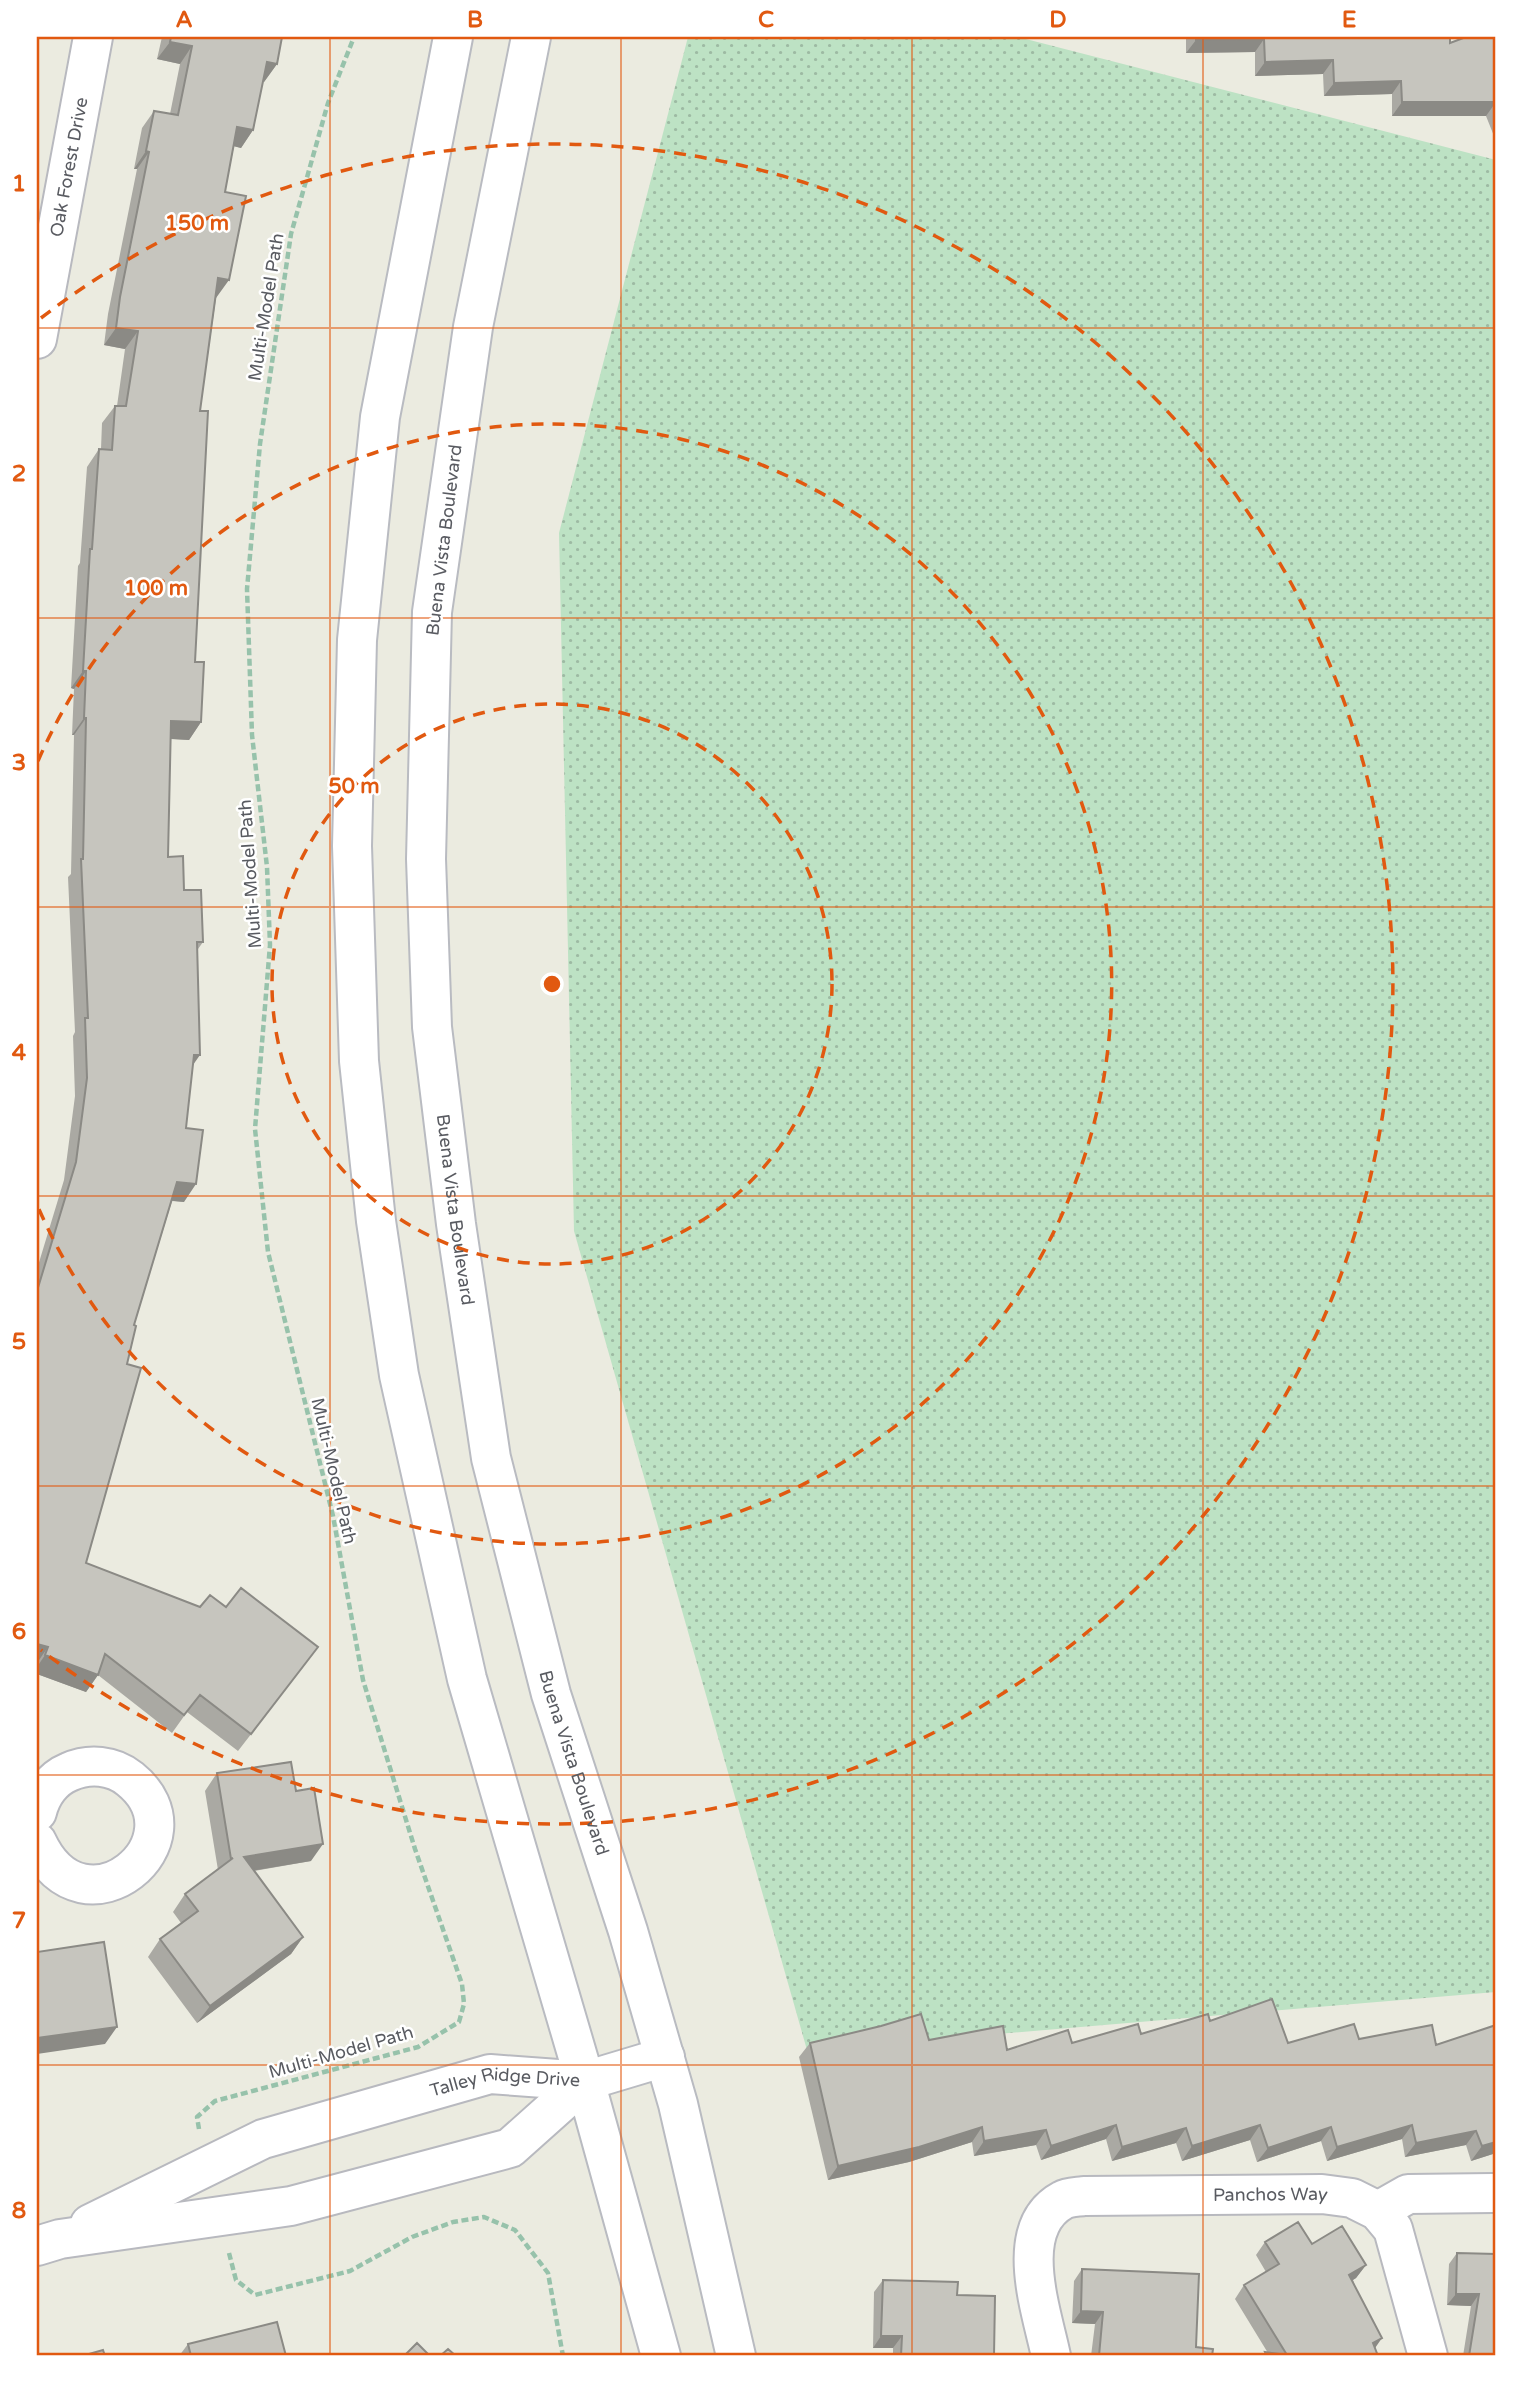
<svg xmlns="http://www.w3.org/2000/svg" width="1533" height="2393" font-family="'Varela Round',sans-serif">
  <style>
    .grass { fill: url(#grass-dots) }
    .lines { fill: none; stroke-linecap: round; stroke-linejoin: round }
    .minor-casing { stroke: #b8b9bf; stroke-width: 42 }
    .tertiary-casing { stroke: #b8b9bf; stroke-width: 42 }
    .secondary-casing { stroke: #b9bbc1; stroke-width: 42 }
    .path { stroke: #97c2ab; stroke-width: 4.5; stroke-dasharray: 7 3.5; stroke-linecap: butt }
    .minor { stroke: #fff; stroke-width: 38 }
    .tertiary { stroke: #fff; stroke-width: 38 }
    .secondary { stroke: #fff; stroke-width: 38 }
    .wall { fill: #aaa9a3 }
    .shaded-wall { fill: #8b8a85 }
    .building { fill: #c6c5be; stroke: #8b8a85; stroke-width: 2 }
    .grid { fill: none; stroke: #e15910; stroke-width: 2; stroke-opacity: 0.55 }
    .ring { fill: none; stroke: #e15910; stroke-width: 3.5; stroke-dasharray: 12 9 }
    .labels { text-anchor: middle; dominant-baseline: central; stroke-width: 5; stroke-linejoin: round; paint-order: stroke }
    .street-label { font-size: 18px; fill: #595b61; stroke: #fff }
    .centre { fill: #e15910; stroke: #fff; stroke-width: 3.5 }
    .ring-label { font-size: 21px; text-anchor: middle; font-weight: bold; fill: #e15910; stroke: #fff; stroke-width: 5; stroke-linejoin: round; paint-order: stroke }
    .neatline { fill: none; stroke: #e15910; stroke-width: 2.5 }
    .grid-label { font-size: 23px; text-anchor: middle; font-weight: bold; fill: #e15910 }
  </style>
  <defs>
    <pattern id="grass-dots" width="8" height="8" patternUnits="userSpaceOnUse" patternTransform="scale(1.75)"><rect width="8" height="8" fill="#bde2c4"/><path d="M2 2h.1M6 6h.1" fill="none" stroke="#9dbaa3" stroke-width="1.8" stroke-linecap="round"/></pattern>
  </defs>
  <rect width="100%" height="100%" fill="#ebebe0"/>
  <!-- grass -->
  <path class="grass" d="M688,37H1018L1496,160V1992L807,2050L574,1231L559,533Z"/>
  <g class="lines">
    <!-- minor casing -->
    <g class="minor-casing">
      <g id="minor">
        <path id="s1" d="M37,339L93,37"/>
        <path d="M37,1812C41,1795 52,1779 69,1772C89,1763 113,1765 130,1779C206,1840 84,1943 37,1842"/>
        <path d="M1378,2211L1408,2194L1493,2193"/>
        <path id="s2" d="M1051,2356C1042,2312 1011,2228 1063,2200C1068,2197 1078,2197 1084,2196L1322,2194L1352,2198L1378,2211L1393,2229L1428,2356"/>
      </g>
    </g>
    <!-- tertiary casing -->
    <g class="tertiary-casing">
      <g id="tertiary">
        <path id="s3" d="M90,2224L263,2139L490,2074L585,2081"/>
        <path d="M37,2246L60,2239L291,2206L510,2148L585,2081"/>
      </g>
    </g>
    <!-- secondary casing -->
    <g class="secondary-casing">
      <g id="secondary">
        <path d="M453,37L380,417L357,640L352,846L359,1061L376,1221L399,1375L467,1679L585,2081L661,2356"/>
        <path id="s4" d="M531,37L473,327L432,612L426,859L432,1027L456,1224L491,1458L551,1694L628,1931L678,2104L736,2356"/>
        <path d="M585,2081L665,2057"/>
      </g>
    </g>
    <!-- path -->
    <path class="path" d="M199,2129L197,2117L215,2101L418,2047L459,2022L464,2004L462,1984L415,1849L363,1680L333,1516L268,1252L255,1129L270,945L267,867L252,735L247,589L260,444L291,234L328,103L354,37
      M229,2253L236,2280L255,2295L350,2271L412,2237L453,2222L484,2217L515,2230L548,2273L563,2356"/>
    <!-- minor -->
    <use href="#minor" class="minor"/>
    <!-- tertiary -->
    <use href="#tertiary" class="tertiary"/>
    <!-- secondary -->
    <use href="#secondary" class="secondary"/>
  </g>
  <!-- wall -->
  <path class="wall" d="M162,37H282L277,64L264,82L263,81L253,130L241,148L234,146L225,192L216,298L200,411L195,662L201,722L189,740L170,739L168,857L184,890L203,942L198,949L193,1066L186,1128L184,1202L172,1201L134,1325L86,1563L305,1664L238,1751L187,1712L172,1733L98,1675L86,1692L37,1674V1269L64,1180L75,1096L73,1036L75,1032L68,877L71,874L74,735H72L74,689L71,688L78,566L80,563L87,467L99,449H101L102,423L115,406H117L125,349L104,345L108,314L137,169H134L142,128L154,111L170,114L180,64L157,59Z
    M1186,37H1450V43L1496,37V141L1486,116H1392V94L1324,96L1323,74L1255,76V52L1186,53Z
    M217,1773L296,1791L311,1861L254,1871L303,1937L291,1954L197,2023L148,1957L160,1939L181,1923L173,1912L185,1894L218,1870L205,1791Z
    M1210,2021L1288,2043L1359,2039L1436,2045L1496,2025V2153L1471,2161L1466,2145L1405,2157L1402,2139L1327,2161L1321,2141L1257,2162L1250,2140L1182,2161L1176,2143L1112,2161L1106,2139L1041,2160L1036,2145L974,2156L972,2142L909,2162L828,2180L799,2057L810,2043L929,2040L1007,2050L1141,2034Z
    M1265,2242L1312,2244L1366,2265L1356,2278L1353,2280L1378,2356H1262L1265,2352L1268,2353L1235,2299L1244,2285L1266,2272L1256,2255Z
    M1457,2253L1496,2254V2356H1463L1471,2306L1447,2305L1449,2264Z
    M1082,2269L1196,2347L1212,2356H1091L1095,2324L1072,2323L1074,2281Z
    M883,2280L957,2295L994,2356H893V2348H873L874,2292Z
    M188,2344L286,2356H179Z"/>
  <!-- shaded-wall -->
  <path class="shaded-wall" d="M1264,39L1255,52L1186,53L1196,40Z
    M170,42L192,46L180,64L157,59Z
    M1333,60L1323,74L1255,76L1265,62Z
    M267,62L277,64L264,82L254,80Z
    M1401,81L1392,94L1324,96L1334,83Z
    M1402,102H1496L1486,116H1392Z
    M237,127L253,130L241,148L225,144Z
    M146,151L149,152L137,169H134Z
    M218,278L229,280L216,298L206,296Z
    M116,328L138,331L125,349L104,345Z
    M83,671H86L74,689L71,688Z
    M84,718H86L74,735H72Z
    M171,721L201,722L189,740L158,738Z
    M194,1055H200L188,1072Z
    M177,1182L196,1184L184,1202L165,1200Z
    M37,1644L48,1647L37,1663Z
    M45,1655L98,1675L86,1692L37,1674V1667Z
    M323,1844L311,1861L232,1874L244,1857Z
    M303,1937L291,1954L197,2023L210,2006Z
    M117,2027L105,2044L37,2054V2038Z
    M1116,2125L1106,2139L1041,2160L1051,2146Z
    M1260,2125L1250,2140L1182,2161L1192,2146Z
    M1412,2125L1402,2139L1327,2161L1337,2147Z
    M982,2127L972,2142L909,2162L828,2180L838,2166Z
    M1331,2127L1321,2141L1257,2162L1268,2148Z
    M1186,2128L1176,2143L1112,2161L1122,2147Z
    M1046,2130L1036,2145L974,2156L984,2141Z
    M1476,2131L1466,2145L1405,2157L1416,2143Z
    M1496,2142V2153L1471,2161L1482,2146Z
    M1366,2265L1356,2278L1340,2288L1349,2275Z
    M1456,2294H1479L1471,2306L1447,2305Z
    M1081,2311L1103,2312L1095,2324L1072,2323Z
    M881,2336H902L893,2348H873Z
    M1382,2338L1373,2351V2343Z"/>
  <!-- building -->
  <path class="building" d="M171,37H282L277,64L267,62L253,130L237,127L225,192L246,196L229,280L218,278L200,411H208L195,662H204L201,722L171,721L168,857L183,856L184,890H201L203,942H197L200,1055H194L186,1128L203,1130L196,1184L177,1182L134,1325L136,1326L127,1364L141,1368L86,1563L200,1607L210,1595L226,1607L241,1588L318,1647L251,1734L200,1695L184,1715L105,1654L98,1675L45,1655L48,1647L37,1644V1291L76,1162L87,1078L85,1018H88L81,859H83L86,718H84L86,671H83L90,549H92L99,449L112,450L115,406H126L138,331L116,328L120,297L149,152L146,151L154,111L178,115L192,46L170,42Z
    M1196,37H1450V43L1466,37H1496V104V102H1402L1401,81L1334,83L1333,60L1265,62L1264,39L1196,40Z
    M291,1762L296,1791L314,1788L323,1844L244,1857L303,1937L210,2006L160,1939L198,1911L185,1894L233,1858L231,1859L217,1773Z
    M104,1942L117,2027L37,2038V1952Z
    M1272,1999L1288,2043L1354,2024L1359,2039L1432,2025L1436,2045L1496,2025V2142L1482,2146L1476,2131L1416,2143L1412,2125L1337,2147L1331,2127L1268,2148L1260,2125L1192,2146L1186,2128L1122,2147L1116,2125L1051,2146L1046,2130L984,2141L982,2127L919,2147L838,2166L810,2043L881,2026L921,2014L929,2040L1003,2026L1007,2050L1068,2030L1072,2043L1138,2024L1141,2034L1208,2014L1210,2021Z
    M1298,2222L1312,2244L1342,2226L1366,2265L1349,2275L1382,2338L1373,2343L1378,2356H1267L1265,2352L1287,2355L1244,2285L1279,2264L1265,2242Z
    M1457,2253L1496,2254V2356H1469L1479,2294H1456Z
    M1082,2269L1199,2274L1196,2347L1213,2349L1212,2356H1099L1103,2312L1081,2311Z
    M883,2280L958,2282L957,2295L995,2296L994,2356H901L902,2336H881Z
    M277,2322L286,2356H191L188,2344Z
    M417,2343L430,2356H404Z
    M448,2349L456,2356H440Z
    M103,2350L105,2356H82Z"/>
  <!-- grid -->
  <path class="grid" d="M330,37V2356M621,37V2356M912,37V2356M1203,37V2356M37,328H1496M37,618H1496M37,907H1496M37,1196H1496M37,1486H1496M37,1775H1496M37,2065H1496"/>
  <!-- distance rings -->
  <g class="ring">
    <circle cx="552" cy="984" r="280"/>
    <path d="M38 761A560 560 0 1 1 38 1207"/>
    <path d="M41 318A840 840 0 1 1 41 1650"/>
  </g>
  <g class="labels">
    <!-- street labels -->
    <g class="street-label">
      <text stroke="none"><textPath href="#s1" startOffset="175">Oak Forest Drive</textPath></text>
      <text transform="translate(266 307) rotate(-81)">Multi-Model Path</text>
      <text transform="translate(444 540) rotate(-83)">Buena Vista Boulevard</text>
      <text transform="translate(250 874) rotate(-94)">Multi-Model Path</text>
      <text stroke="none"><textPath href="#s4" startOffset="1183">Buena Vista Boulevard</textPath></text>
      <text transform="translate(334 1471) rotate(77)">Multi-Model Path</text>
      <text stroke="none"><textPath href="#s4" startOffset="1750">Buena Vista Boulevard</textPath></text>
      <text transform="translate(341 2052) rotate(-16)">Multi-Model Path</text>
      <text stroke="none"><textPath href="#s3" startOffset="443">Talley Ridge Drive</textPath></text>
      <text stroke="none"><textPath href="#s2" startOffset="376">Panchos Way</textPath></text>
    </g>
  </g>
  <circle cx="552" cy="984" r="10" class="centre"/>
  <g class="ring-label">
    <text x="197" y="230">150 m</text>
    <text x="156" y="595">100 m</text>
    <text x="354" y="793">50 m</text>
  </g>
  <!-- border -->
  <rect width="1533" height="2393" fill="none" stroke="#ffffff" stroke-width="77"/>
  <rect x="38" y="38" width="1456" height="2316" class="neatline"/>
  <g class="grid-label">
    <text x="184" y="27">A</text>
    <text x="475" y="27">B</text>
    <text x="766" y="27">C</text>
    <text x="1058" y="27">D</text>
    <text x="1349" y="27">E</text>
    <text x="19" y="191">1</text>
    <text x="19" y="481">2</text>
    <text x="19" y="770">3</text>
    <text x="19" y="1060">4</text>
    <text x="19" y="1349">5</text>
    <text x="19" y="1639">6</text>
    <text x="19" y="1928">7</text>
    <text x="19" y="2218">8</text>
  </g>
</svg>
